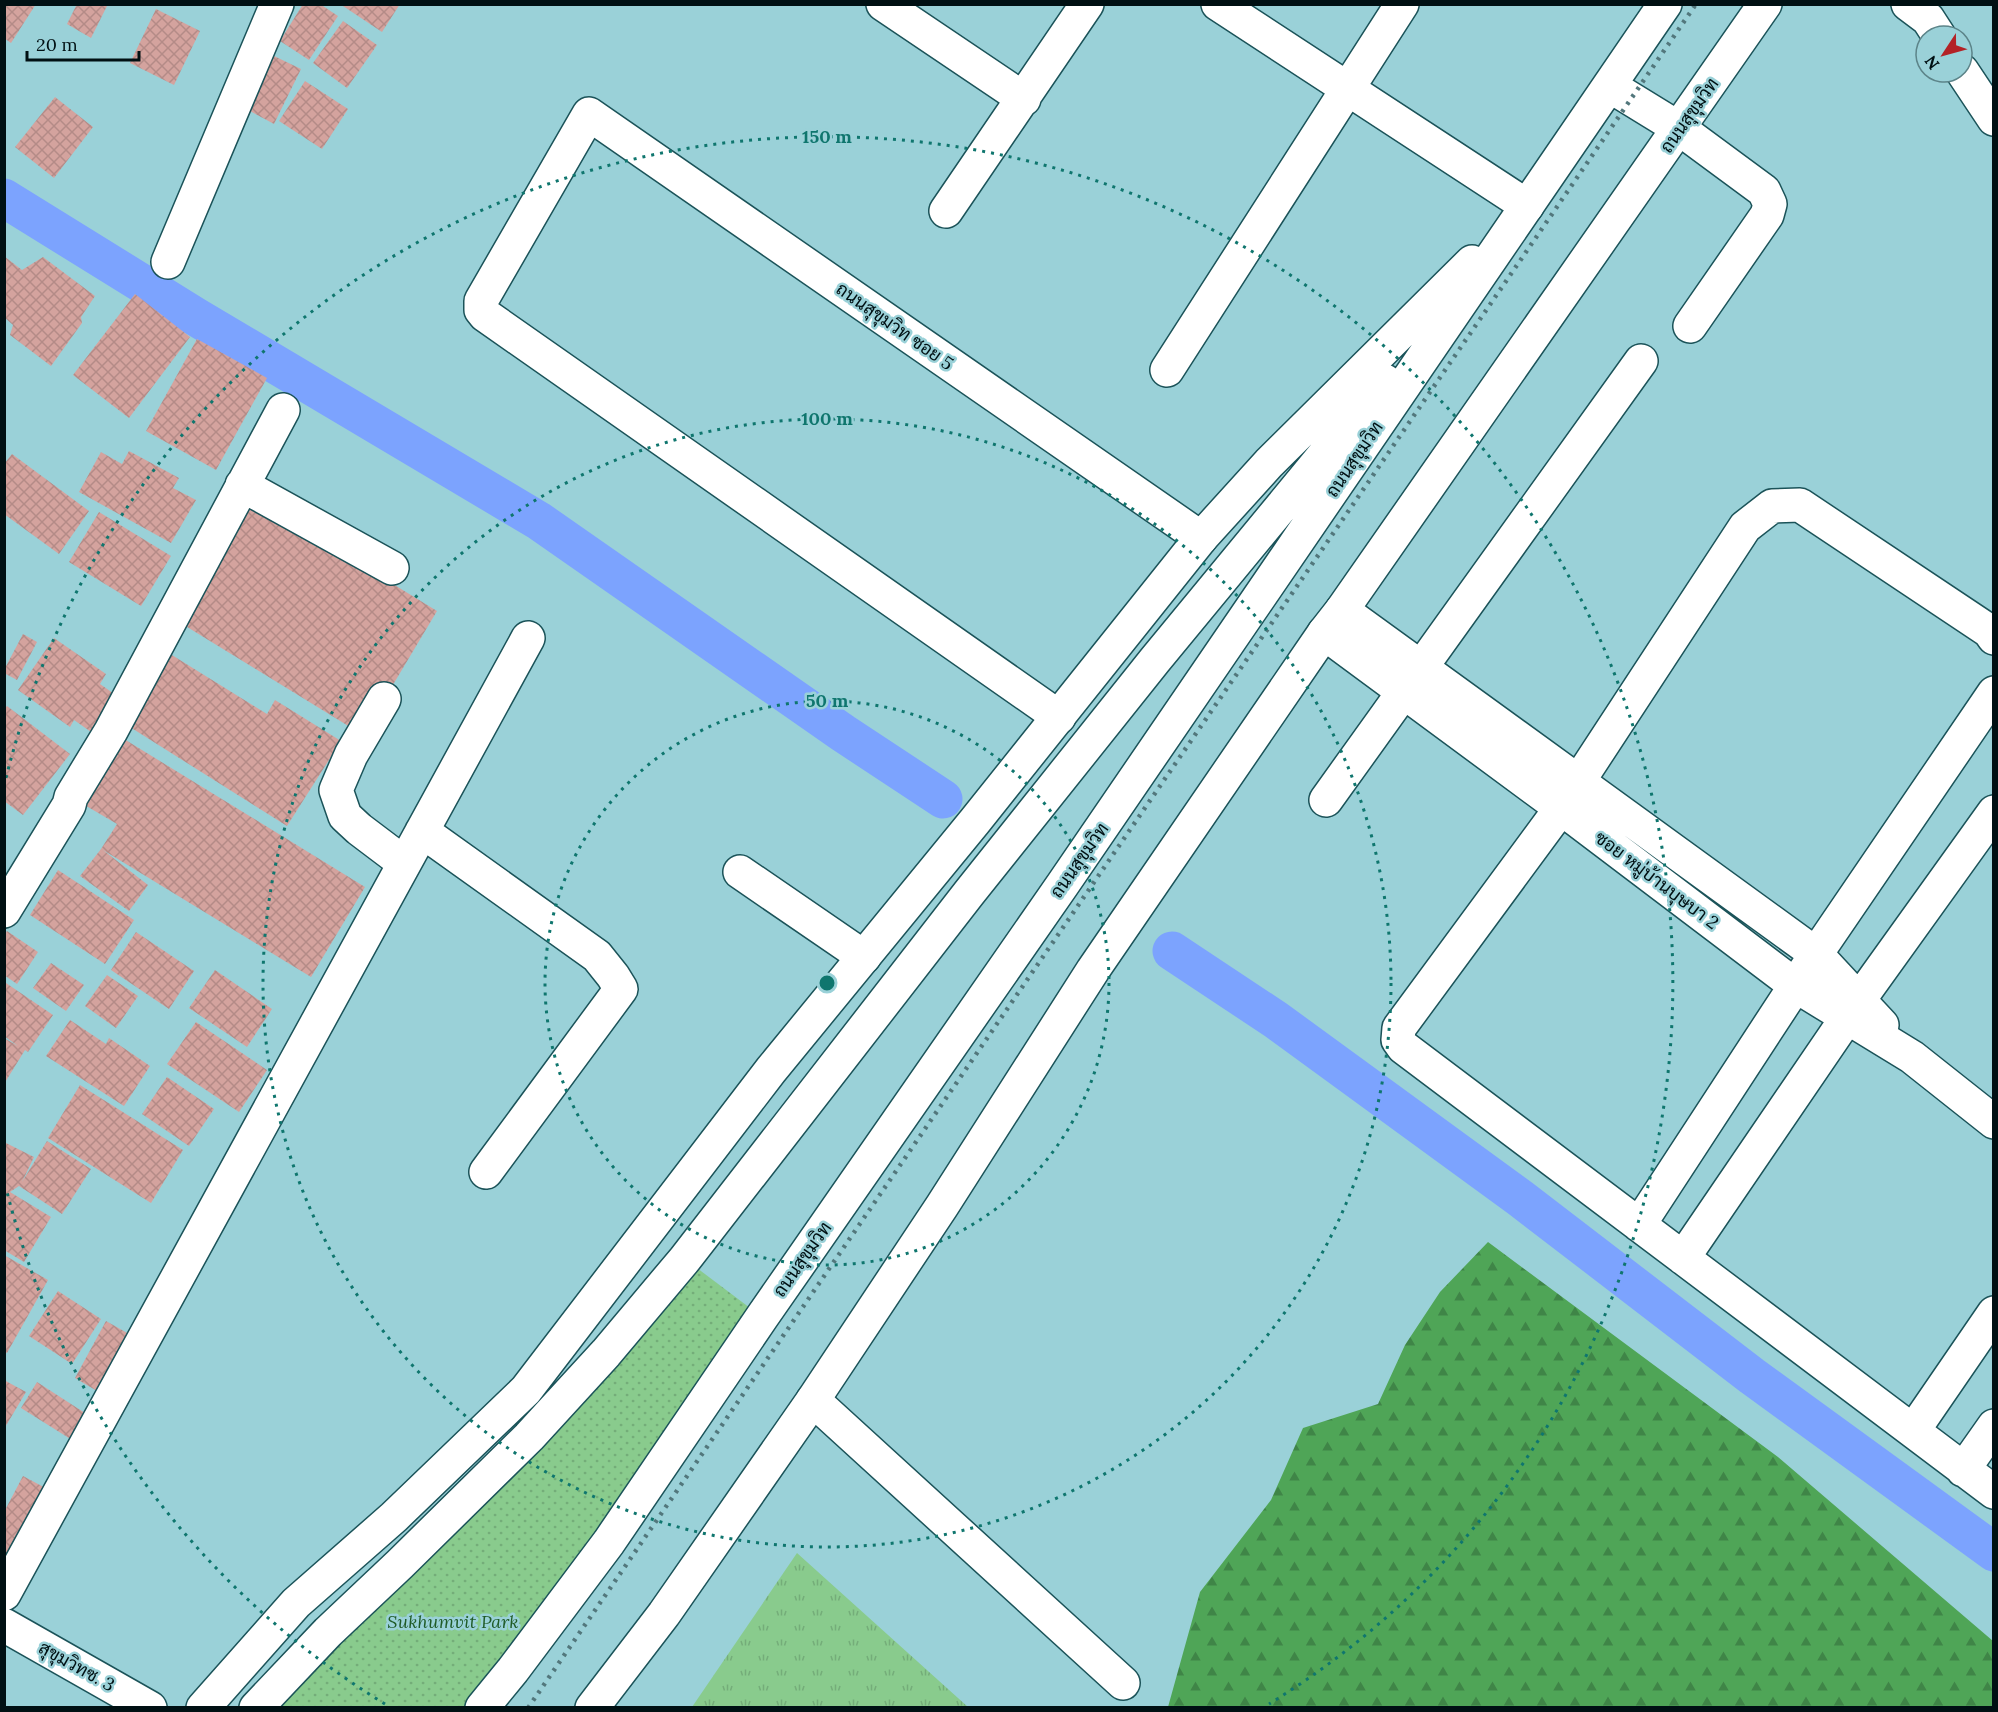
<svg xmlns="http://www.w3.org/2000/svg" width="1998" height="1712" font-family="Lora,Sarabun,serif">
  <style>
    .grass { fill: url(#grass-tufts) }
    .forest { fill: url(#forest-firs) }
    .park { fill: url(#park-dots) }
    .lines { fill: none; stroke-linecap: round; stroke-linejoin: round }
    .canal { stroke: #7ca3fe; stroke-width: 39 }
    .building { fill: url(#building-cross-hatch) }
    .minor-casing { stroke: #1b5359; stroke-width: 36 }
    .highway-casing { stroke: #1b5359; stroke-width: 36 }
    .minor { stroke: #fff; stroke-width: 33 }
    .highway { stroke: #fff; stroke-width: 33 }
    .rail { stroke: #52777c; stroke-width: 4.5; stroke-dasharray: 3 6; stroke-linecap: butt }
    .ring { fill: none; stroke: #0f766e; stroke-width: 3; stroke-dasharray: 3 6 }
    .labels { text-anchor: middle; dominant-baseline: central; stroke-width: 5; stroke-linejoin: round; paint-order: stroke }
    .street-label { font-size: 18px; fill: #001013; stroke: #9ad1d8 }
    .park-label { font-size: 18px; font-style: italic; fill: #205b27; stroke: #9ad1d8 }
    .centre { fill: #0f766e; stroke: #9ad1d8; stroke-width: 3 }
    .ring-label { font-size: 18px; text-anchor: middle; font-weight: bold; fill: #0f766e; stroke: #9ad1d8; stroke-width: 5; stroke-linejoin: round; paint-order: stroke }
  </style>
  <defs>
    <pattern id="grass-tufts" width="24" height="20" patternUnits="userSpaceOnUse" patternTransform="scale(1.5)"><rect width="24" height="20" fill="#89cb8d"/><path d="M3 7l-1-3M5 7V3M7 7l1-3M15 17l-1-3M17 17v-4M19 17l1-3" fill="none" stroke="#74ad79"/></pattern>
    <pattern id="forest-firs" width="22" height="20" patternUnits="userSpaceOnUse" patternTransform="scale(1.5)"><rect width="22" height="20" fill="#4fa557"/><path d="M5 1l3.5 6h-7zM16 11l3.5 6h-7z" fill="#3f8547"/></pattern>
    <pattern id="park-dots" width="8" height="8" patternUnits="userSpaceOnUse" patternTransform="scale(1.5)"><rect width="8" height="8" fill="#89cb8d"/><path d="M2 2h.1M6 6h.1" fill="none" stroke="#74ad79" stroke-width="1.8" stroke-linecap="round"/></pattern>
    <pattern id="building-cross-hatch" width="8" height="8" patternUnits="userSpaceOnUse" patternTransform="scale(1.5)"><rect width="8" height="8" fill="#d4a39e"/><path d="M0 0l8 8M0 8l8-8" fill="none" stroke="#b48b87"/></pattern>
  </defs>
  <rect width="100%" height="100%" fill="#9ad1d8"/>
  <!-- grass -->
  <path class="grass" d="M797,1553L968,1707H692Z"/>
  <!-- forest -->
  <path class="forest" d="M1488,1242L1778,1457L1993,1641V1707H1168L1200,1592L1271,1500L1303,1428L1378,1404L1405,1345L1440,1292Z"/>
  <!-- park -->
  <path class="park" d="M685,1259L762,1317L475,1707L275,1708Z"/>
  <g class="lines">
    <!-- canal -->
    <path class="canal" d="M4,198L196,317L539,521L843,733L943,799
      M1172,951L1276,1020L1520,1198L1752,1376L1994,1552"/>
  </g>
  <!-- building -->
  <path class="building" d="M4,4H36L11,43L4,38Z
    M77,4H108L91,38L67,24Z
    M303,4H320L338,16L309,60L280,41Z
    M340,4H400L382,32Z
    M156,9L200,31L174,85L130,63Z
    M343,21L377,45L347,88L313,63Z
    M272,55L301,69L274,124L246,109Z
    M305,81L348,109L322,149L279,121Z
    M55,97L93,127L54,178L15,147Z
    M4,256L22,270L43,257L95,296L81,317L82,323L51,366L10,335L13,325L4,317Z
    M135,294L190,337L129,418L73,375Z
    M197,339L267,378L216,470L146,431Z
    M129,451L179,478L173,488L196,500L171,543L79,492L101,452L122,464Z
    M12,454L89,511L59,554L4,514V464Z
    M254,499L437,611L363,735L179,622Z
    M99,512L171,556L141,606L69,562Z
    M23,634L37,642L17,680L4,673V670Z
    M54,638L106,674L100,684L120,698L94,734L74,720L70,727L18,690Z
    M167,652L267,714L275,700L341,741L287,826L122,722Z
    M7,706L70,754L23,815L4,801V709Z
    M111,731L365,887L311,977L103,850L148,885L129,911L80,876L101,849L117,824L71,797Z
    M58,870L134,920L105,964L30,915Z
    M7,931L38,952L17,984L4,975V935Z
    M136,932L194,971L169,1009L111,970Z
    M51,963L84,985L66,1011L33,988Z
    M215,970L272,1009L247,1047L189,1008Z
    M107,975L138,996L116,1028L85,1006Z
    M6,983L53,1015L28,1052L25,1050L4,1084V1038L18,1046L4,1036Z
    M70,1020L106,1044L109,1038L150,1066L124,1106L46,1056Z
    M196,1022L267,1070L239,1112L167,1064Z
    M167,1077L214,1109L189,1146L142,1114Z
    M80,1085L183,1150L151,1203L48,1138Z
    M47,1141L91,1169L62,1214L19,1186L10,1192L51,1217L24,1262L4,1250V1142L34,1157L22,1182Z
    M4,1255L48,1280L7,1353L4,1352Z
    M58,1291L101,1319L72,1364L29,1336Z
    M106,1321L129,1334L97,1391L75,1378Z
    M4,1380L26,1392L4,1429Z
    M37,1382L88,1415L72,1440L21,1408Z
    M23,1476L53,1492L4,1570V1512Z"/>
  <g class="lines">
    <!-- minor casing -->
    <g class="minor-casing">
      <path id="minor" d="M883,4L1024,99
        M1218,4L1527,206
        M1908,4L1928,19L1939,36
        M1962,71L1994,119
        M1680,129L1764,191L1770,204L1767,215L1690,326
        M946,211L1087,4
        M168,262L277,4
        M1167,370L1402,4
        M242,485L392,568
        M1342,610L1816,954L1882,1025
        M1324,633L1561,808L1796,986L1912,1057L1994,1122
        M1994,638L1989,631L1800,505L1772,506L1745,527L1561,808L1399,1028L1398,1040L1403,1047L1994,1492
        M384,699L351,755L336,790L345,816L359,829L404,863
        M1059,717L485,315L481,310V301L589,114L1201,538
        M1326,800L1641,361
        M422,831L597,956L613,976L621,989L486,1172
        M740,872L864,957
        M4,911L69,805L71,797L111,731L283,410
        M1639,1225L1816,954L1994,693
        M1683,1258L1859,1000L1994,812
        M813,1400L1123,1683
        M1913,1431L1994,1313
        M1963,1470L1994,1426
        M4,1594L528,638
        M4,1625L150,1708"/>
    </g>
    <!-- highway casing -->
    <g class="highway-casing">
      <path id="highway" d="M1610,86L1680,129
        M203,1708L296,1603L394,1517L526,1390L771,1070L975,821L1201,538L1269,463L1472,262
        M256,1708L328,1632L400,1564L529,1437L606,1353L685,1259L969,893L1155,660L1385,381
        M482,1708L513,1670L609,1542L762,1317L1063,884L1665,4
        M592,1708L664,1614L813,1400L942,1206L1093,970L1324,633L1342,610L1765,4"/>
    </g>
    <!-- minor -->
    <use href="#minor" class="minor"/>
    <!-- highway -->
    <use href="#highway" class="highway"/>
    <!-- rail -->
    <path class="rail" d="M528,1708L1696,4"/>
  </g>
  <!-- distance rings -->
  <g class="ring">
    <circle cx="827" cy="983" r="282"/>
    <circle cx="827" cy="983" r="564"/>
    <path d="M385 1704A846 846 0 0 1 6 1188M6 778A846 846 0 1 1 1269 1704"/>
  </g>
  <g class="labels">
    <!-- street labels -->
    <g class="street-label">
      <text transform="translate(1689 115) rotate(-55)">ถนนสุขุมวิท</text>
      <text transform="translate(895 326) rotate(35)">ถนนสุขุมวิท ซอย 5</text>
      <text transform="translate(1354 459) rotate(-56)">ถนนสุขุมวิท</text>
      <text transform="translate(1079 860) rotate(-55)">ถนนสุขุมวิท</text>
      <text transform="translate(1657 880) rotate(37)">ซอย หมู่บ้านบุษบา 2</text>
      <text transform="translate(802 1259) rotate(-55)">ถนนสุขุมวิท</text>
      <text transform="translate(77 1666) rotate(29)">สุขุมวิทซ. 3</text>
    </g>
    <!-- park labels -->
    <g class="park-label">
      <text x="453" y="1621">Sukhumvit Park</text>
    </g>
  </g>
  <circle cx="827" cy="983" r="9" class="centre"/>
  <g class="ring-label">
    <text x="827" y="143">150 m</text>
    <text x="827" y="425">100 m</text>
    <text x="827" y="707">50 m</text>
  </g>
  <!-- border -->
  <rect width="1998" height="1712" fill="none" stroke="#001013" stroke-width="12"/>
  <!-- north arrow -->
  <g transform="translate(1944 54) rotate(234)"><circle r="28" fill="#9ad1d8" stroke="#5c8489" stroke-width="1.5"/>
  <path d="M0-4.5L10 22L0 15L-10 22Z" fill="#b32226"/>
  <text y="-9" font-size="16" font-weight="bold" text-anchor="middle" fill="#001013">N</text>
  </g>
  <!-- scale -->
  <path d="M27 51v9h112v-9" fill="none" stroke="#001013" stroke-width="3"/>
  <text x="36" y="51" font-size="18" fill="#001013" stroke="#9ad1d8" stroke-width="4.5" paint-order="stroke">20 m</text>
</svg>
